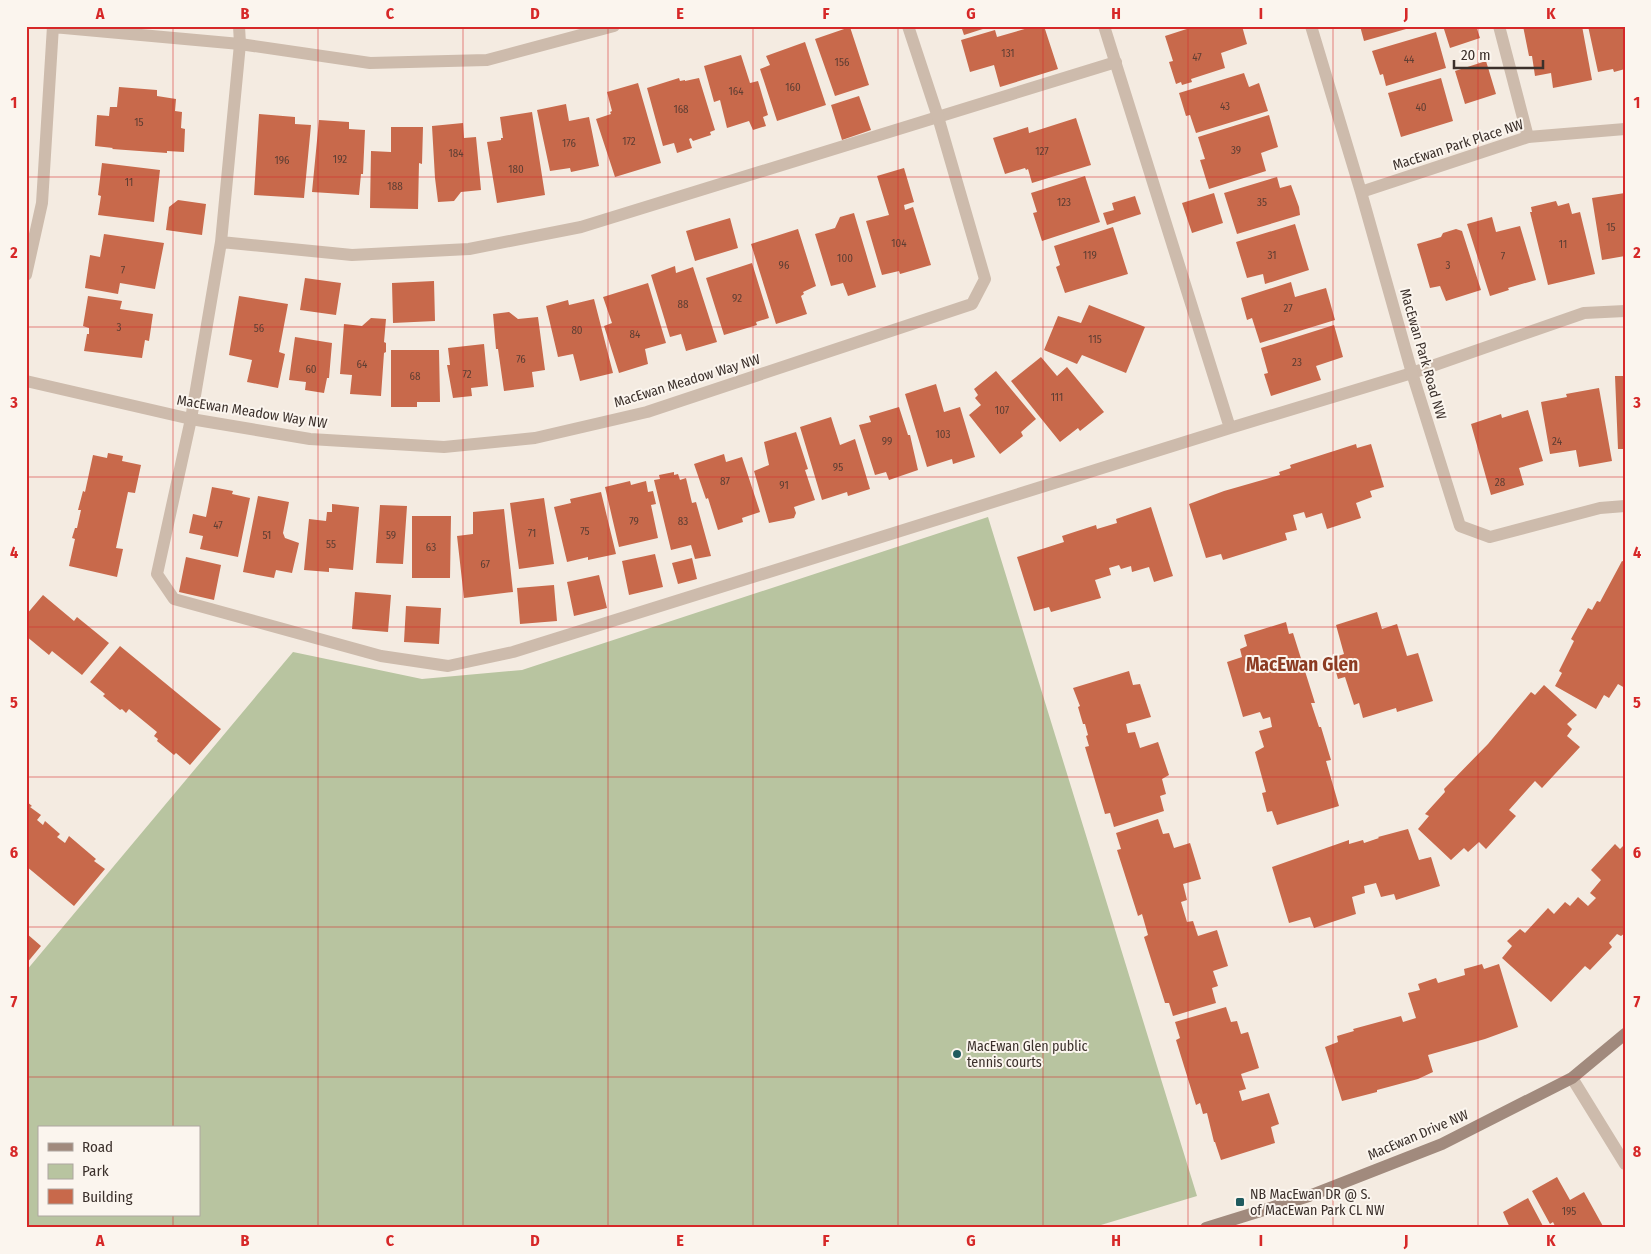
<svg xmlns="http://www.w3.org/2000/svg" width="1651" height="1254" font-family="'Fira Sans Condensed',sans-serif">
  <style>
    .green { fill: #b8c4a0; fill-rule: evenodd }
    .building { fill: #c8694b }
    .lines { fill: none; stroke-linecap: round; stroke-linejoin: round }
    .lane { stroke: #cdbbac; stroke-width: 12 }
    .street { stroke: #cdbbac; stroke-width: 12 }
    .secondary { stroke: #a18a7d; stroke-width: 12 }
    .grid { fill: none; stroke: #d62828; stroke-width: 1; stroke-opacity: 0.55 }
    .poi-dot { fill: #1f5a5e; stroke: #fbf5ee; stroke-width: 2 }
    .labels { text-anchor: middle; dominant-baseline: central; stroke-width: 4; stroke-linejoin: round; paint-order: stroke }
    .number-label { font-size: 11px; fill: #5e3e33 }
    .street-label { font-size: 14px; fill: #3b302b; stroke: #fbf5ee }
    .poi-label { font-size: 14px; fill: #3b302b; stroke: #fbf5ee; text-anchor: start }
    .district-label { font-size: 19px; font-weight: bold; fill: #8c3b22; stroke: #fbf5ee }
    .neatline { fill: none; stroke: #d62828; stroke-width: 2 }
    .grid-label { font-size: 16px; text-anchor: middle; font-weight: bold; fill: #d62828 }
  </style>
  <rect width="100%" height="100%" fill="#f4ebe1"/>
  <!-- green -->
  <path class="green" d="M988,517L1197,1196L1091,1228H26V971L293,652L422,679L522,670ZM39,1128H199V1215H39Z"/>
  <!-- building -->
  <path class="building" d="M961,26H989V27L964,35Z
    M1035,26H1044L1058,69L1000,87L994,65L970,72L961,40L995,30L997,37Z
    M1196,26H1242L1247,44L1221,53L1225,68L1191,79L1192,82L1182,85L1181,82L1176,84L1169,62L1173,61L1165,36Z
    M1360,26H1413V27L1364,41Z
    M1443,26H1476L1480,38L1450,48Z
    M1523,26H1582L1592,80L1553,88L1551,73L1535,76L1532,56H1529Z
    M1588,26H1625V69L1614,72L1613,69L1598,72Z
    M850,27L869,85L835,96L815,39Z
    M1436,32L1446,68L1386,86L1383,74L1380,75L1372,51Z
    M805,42L826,105L777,121L760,69L770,65L766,56Z
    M741,55L750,83L758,81L768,115L763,117L766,126L753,130L749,121L727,128L720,100L714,102L704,66Z
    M1486,61L1496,94L1465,104L1455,71Z
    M1244,73L1249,87L1259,83L1268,111L1196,133L1190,115L1186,116L1179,93Z
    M679,78L680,81L685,80V81L699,78L715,130L710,132L711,135L693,141L691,138L689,139L692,148L677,153L674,143L663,146L647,88Z
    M1441,78L1453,121L1401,137L1388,93Z
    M638,83L661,163L615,177L596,119L611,114L610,112L612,111L607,92Z
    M119,87L157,90V96L176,99L175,111L182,112L181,128L185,129L184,152L167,151V153L112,149L113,148L95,146L97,115L109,116L110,107H117Z
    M859,96L871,130L842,140L831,105Z
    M566,104L569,121L589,117L599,166L571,172L570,168L550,171L537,110Z
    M532,112L545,195L497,203L487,142L501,140V138H503L500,117Z
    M259,114L295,117V124L311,125L304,198L254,195Z
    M1269,115L1278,147L1261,153L1266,171L1209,189L1200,160L1205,159L1198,137Z
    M1076,118L1091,165L1032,183L1028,169L1026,170L1025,168L1005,174L993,138L1028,127L1029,133Z
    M319,120L349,122V129L365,130L363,174H361L359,195L312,192Z
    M463,123L464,138L476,137L481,190L461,192L454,201L438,202L435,178L432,126Z
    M391,127H423L422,164L419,163L418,209L370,208L371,151L391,152Z
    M102,163L160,170L154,222L98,215L101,196L98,195Z
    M904,168L914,202L904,205L905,210L913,207L931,265L900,274L899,271L882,275L866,221L889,215L877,176Z
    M1085,176L1100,222L1042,241L1033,213L1037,212L1031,193Z
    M1277,177L1280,188L1291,185L1299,207L1300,215L1237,234L1224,193Z
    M1214,193L1223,223L1192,233L1182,203Z
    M1625,193V256L1602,260L1592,198Z
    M1135,196L1141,214L1107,225L1103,213L1114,210L1112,203Z
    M178,200L206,204L202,235L166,230L169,207Z
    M1556,201L1558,206L1569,203L1572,214L1580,212L1595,274L1548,285L1530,212H1532L1531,207Z
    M854,213L876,287L848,296L843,283L831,286L815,234L835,228L840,217Z
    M1492,217L1496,232L1520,226L1536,280L1508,288L1509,290L1490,296L1467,224Z
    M730,218L738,248L695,261L686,231Z
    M1295,224L1309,270L1265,284L1263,274L1247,278L1236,242Z
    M1113,227L1128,274L1065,293L1056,267L1060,265L1054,246Z
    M798,229L816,286L803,292L804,294L801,296L807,314L776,324L751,244Z
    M1456,229L1462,231L1481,290L1446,301L1440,286L1430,288L1417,244L1441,237L1443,233Z
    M104,234L164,243L155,289L120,283L118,294L85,288L90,255L100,257Z
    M752,263L769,318L756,322L757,325L724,335L706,278Z
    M675,266L676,273L693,267L717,342L686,351L681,334L670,337L651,275Z
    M305,278L341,283L336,315L300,310Z
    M434,281L435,321L393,323L392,283Z
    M1291,282L1295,297L1326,288L1335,320L1260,343L1252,318L1247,320L1241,298Z
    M648,283L666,343L645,349L648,364L619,373L604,326L612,323L603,297Z
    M88,296L122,301L120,309L153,314L149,341L145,340L142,358L84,351L87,334H89V328L83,326Z
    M239,296L288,304L279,352L285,354L278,388L247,382L252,360L229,355Z
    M594,299L613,373L580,381L573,354L558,357L546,306L568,300L569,305Z
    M1089,305L1145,327L1126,373L1082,355L1077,364L1044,350L1058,316L1081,323Z
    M509,312L518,319L538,317L545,370L532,372L534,387L504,391L498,349H496L493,314Z
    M371,318L386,319L384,342L386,343V352L384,353L381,396L350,394L352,375L340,374L344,324L362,326Z
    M1334,325L1343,357L1316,366L1321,380L1271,396L1264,374L1268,373L1261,348Z
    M295,337L332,343L329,378H327L324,393L305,390L306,382L289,380Z
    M484,344L488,386L471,388L472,396L453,398L447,365H450L448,348Z
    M391,350H439L440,402H417V407H391Z
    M1041,357L1057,376L1067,367L1104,412L1080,431L1078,428L1060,442L1011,381Z
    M996,371L1036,419L1021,432L1023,436L1000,454L969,415L981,405L975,398L978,395L974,389Z
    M1615,376H1625V449H1618Z
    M936,384L944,412L960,407L975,457L953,464L952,459L927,467L905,394Z
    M1599,388L1612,461L1579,467L1576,450L1550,454L1541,402L1567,397L1566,394Z
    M899,407L908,435H910L918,470L889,480L886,472L875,475L859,425L871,422L869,416Z
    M1528,410L1543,461L1519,468L1524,485L1491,495L1471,424L1501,414L1502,418Z
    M831,417L840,445L855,439L870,489L848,496L847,492L822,500L800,427Z
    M796,432L808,469L805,470L815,500L794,507L796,513L794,518L769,523L754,471L769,465L764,442Z
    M1356,444L1357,448L1371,444L1384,487L1370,491L1372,497L1356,503L1361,518L1327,529L1322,513L1306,518L1304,512L1293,515L1297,530L1285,533L1287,540L1223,560L1221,554L1206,558L1189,504L1224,491L1280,475L1279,472L1291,468L1290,465Z
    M108,453L123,456L122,461L141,465L135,493L128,492L116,548L123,549L117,577L69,566L75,539L72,538L75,528H77L81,510H78L83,491L85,492L93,455L107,458Z
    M724,454L726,462L742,457L760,512L742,518L743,522L718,530L708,498L706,499L694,464Z
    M674,472V475L678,474L680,480L686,478L692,503L696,502L711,556L695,559L691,545L671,550L654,480L660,479L659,475Z
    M630,481L631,485L646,481L648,492L653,491L656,504L651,505L658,538L619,547L605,487Z
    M212,487L233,491L232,494L250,498L238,557L200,549L203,536L189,533L193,514L206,517Z
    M601,492L616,554L588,560V557L567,562L554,507L571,503L570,499Z
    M258,496L289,502L283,533L285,538L299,543L292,573L276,570L274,578L243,572Z
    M544,498L554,564L519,569L510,503Z
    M332,504L359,507L353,570L329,568V572L304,570L309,519L326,521L327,512H332Z
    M380,505L407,506L403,564L376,563Z
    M1151,507L1173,576L1154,582L1149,567L1132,572L1131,566L1121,569L1119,565L1109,568L1111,575L1095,580L1101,598L1051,612L1049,607L1034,611L1017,557L1064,542L1062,536L1096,525L1097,529L1117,523L1116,519Z
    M504,509L513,592L464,598L457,536L473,534V512Z
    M412,516H451L450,578H412Z
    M655,554L663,587L629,595L622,561Z
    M186,557L221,565L214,600L179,592Z
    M692,558L697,579L678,584L672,563Z
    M1622,561L1625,562V688L1618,684L1609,698L1604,695L1596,709L1555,686L1562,673L1559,671L1574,641L1571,639L1588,608L1592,610L1597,601L1600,602Z
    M599,575L607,608L574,616L567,582Z
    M554,585L557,621L520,624L517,588Z
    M355,592L391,595L388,632L352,629Z
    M43,595L74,621L77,617L109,643L82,675L52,651L49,655L26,636V615Z
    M406,606L441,608L439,644L404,642Z
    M1377,612L1382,629L1397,624L1407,656L1418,653L1433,701L1397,712L1396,708L1363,718L1359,703L1354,705L1345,677L1338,679L1332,658L1344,654L1336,625Z
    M1286,622L1289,634L1293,633L1315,703H1311L1319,727H1321L1331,760L1326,761L1339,806L1277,825L1272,811L1267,812L1262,793L1266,792L1255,752L1264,747L1259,731L1272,727L1270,717L1263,719L1260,712L1243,717L1227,662L1242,657L1240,649L1247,646L1244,635Z
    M120,646L221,729L190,765L176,753L174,755L157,741L158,739L154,736L157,732L129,709L126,713L122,709L120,710L103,696L105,694L90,682Z
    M1129,671L1133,685L1140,684L1151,717L1126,724L1128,733L1135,732L1140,748L1158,742L1169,775L1162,779L1166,794L1160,796L1164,811L1114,827L1110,813L1105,814L1085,747L1089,746L1086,736L1088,735L1085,724H1083L1078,707L1080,706L1073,688Z
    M1544,685L1577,715L1567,724L1572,729L1567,736L1580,747L1542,788L1535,781L1509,810L1516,816L1486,849L1479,842L1468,852L1464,848L1451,860L1418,829L1429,816L1425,814L1445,792L1444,789L1488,744L1531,692L1535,695Z
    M26,801L32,806L30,807L41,815L37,820L43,825L45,821L60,834L57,837L65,843L69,836L96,859L94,861L105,869L74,906L26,866Z
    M1158,819L1163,834L1169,833L1174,848L1190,843L1201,879L1183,884L1187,900L1181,902L1187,922L1193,921L1198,936L1217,930L1228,966L1213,971L1218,986L1212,988L1216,1003L1173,1016L1169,1003H1165L1144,937L1148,935L1142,914L1138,916L1117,850L1121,849L1116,833Z
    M1408,829L1419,860L1431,857L1440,886L1396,900L1394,894L1381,897L1376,883L1364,886L1365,893L1352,897L1356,914L1314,928L1310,917L1289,923L1272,867L1349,840V844L1363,840L1364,843L1379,838L1378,837Z
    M1615,844L1620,849L1625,844V933L1621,936L1617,934L1609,943L1612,947L1590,970L1585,966L1551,1002L1502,958L1512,946L1507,941L1520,929L1525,933L1548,908L1554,914L1565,902L1570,906L1578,897L1588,906L1596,898L1590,893L1601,880L1591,870Z
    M26,933L41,946L26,964Z
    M1482,964L1484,969L1499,964L1518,1027L1485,1039L1428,1055L1433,1072L1418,1079L1377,1090V1092L1342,1101L1325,1047L1338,1042L1337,1036L1354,1031L1353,1029L1401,1016L1403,1022L1416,1018L1408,993L1420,990L1418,984L1436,978L1438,983L1465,975L1464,969Z
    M1226,1007L1231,1022L1237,1021L1241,1034L1248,1032L1259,1068L1241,1074L1246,1089L1239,1091L1242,1101L1269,1093L1279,1124L1271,1127L1275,1143L1221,1160L1215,1142H1214L1207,1113L1203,1114L1200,1103L1196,1105L1176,1040L1180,1038L1175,1022Z
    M1557,1177L1570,1200L1584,1192L1604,1228H1556L1553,1222L1550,1224L1532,1191Z
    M1528,1198L1544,1228H1510L1503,1212Z"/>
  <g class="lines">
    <!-- lane -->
    <path class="lane" d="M239,26L240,44L221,242L191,419L157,574L174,599L381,656L448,666L513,652L1230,428L1412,373L1584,313L1625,311
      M1104,26L1230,428
      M1499,26L1528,137
      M221,242L352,255L469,249L581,227L1116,62"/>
    <!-- street -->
    <path class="street" d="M1311,26L1361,192L1412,373L1460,526L1490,537L1600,508L1625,506
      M53,27L240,44L370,63L487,60L614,26
      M1361,192L1528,137L1625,129
      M26,275L42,203L53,26
      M26,381L191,419L310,439L444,447L535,438L647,412L972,304L985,279L938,117L908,26
      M1572,1078L1625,1164"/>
    <!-- secondary -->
    <path class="secondary" d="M1206,1228L1309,1196L1442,1144L1572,1078L1625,1034"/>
  </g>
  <!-- grid -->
  <path class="grid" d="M173,26V1128M318,26V1228M463,26V1228M608,26V1228M753,26V1228M898,26V1228M1043,26V1228M1188,26V1228M1333,26V1228M1478,26V1228M26,177H1625M26,327H1625M26,477H1625M26,627H1625M26,777H1625M26,927H1625M26,1077H1625M173,1215V1228"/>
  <!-- markers -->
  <g class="poi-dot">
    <circle cx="957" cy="1054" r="5"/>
    <rect x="1235" y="1197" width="10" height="10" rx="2.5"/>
  </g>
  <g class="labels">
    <!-- number labels -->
    <g class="number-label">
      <text x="1008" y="53">131</text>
      <text x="1197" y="57">47</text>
      <text x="1409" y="59">44</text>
      <text x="842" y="62">156</text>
      <text x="793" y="87">160</text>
      <text x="736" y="91">164</text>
      <text x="1225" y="106">43</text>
      <text x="1421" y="107">40</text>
      <text x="681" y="109">168</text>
      <text x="139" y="122">15</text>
      <text x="629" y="141">172</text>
      <text x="569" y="143">176</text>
      <text x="1236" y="150">39</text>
      <text x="1042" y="151">127</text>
      <text x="456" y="153">184</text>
      <text x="340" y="159">192</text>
      <text x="282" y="160">196</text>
      <text x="516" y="169">180</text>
      <text x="129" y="182">11</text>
      <text x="395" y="186">188</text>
      <text x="1064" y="202">123</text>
      <text x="1262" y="202">35</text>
      <text x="1611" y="227">15</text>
      <text x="899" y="243">104</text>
      <text x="1563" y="244">11</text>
      <text x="1090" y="255">119</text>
      <text x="1272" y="255">31</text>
      <text x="1503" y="256">7</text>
      <text x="845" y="258">100</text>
      <text x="784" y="265">96</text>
      <text x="1448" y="265">3</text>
      <text x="123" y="270">7</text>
      <text x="737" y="298">92</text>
      <text x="683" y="304">88</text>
      <text x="1288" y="308">27</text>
      <text x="119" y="327">3</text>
      <text x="259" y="328">56</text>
      <text x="577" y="330">80</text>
      <text x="635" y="334">84</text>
      <text x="1095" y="339">115</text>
      <text x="521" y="359">76</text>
      <text x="1297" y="362">23</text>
      <text x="362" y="364">64</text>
      <text x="311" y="369">60</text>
      <text x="467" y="374">72</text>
      <text x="415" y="376">68</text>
      <text x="1057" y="397">111</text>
      <text x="1002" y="410">107</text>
      <text x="943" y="434">103</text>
      <text x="887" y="441">99</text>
      <text x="1557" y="441">24</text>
      <text x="838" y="467">95</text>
      <text x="725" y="481">87</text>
      <text x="1500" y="482">28</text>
      <text x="784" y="485">91</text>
      <text x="634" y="521">79</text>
      <text x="683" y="521">83</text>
      <text x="218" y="525">47</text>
      <text x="585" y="531">75</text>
      <text x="532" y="533">71</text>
      <text x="267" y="535">51</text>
      <text x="391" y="535">59</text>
      <text x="331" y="544">55</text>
      <text x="431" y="547">63</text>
      <text x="485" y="564">67</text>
      <text x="1569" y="1211">195</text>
    </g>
    <!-- street labels -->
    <g class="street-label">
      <text transform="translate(1458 145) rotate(-18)">MacEwan Park Place NW</text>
      <text transform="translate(1423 354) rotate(74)">MacEwan Park Road NW</text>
      <text transform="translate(687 381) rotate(-17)">MacEwan Meadow Way NW</text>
      <text transform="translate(252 412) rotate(9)">MacEwan Meadow Way NW</text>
      <text transform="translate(1418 1135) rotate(-23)">MacEwan Drive NW</text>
    </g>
    <!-- poi labels -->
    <g class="poi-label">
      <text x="967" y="1046">MacEwan Glen public<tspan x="967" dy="16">tennis courts</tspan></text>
      <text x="1250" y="1194">NB MacEwan DR @ S.<tspan x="1250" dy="16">of MacEwan Park CL NW</tspan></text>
    </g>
    <!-- district labels -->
    <g class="district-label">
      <text x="1302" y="664">MacEwan Glen</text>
    </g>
  </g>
  <!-- border -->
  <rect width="1651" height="1254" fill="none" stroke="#fbf5ee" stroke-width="55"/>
  <!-- legend -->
  <rect x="38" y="1126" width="162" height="90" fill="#fbf5ee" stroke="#aea6a0"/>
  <rect x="48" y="1143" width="25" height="8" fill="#a18a7d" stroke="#aea6a0"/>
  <text x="82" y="1152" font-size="15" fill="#3b302b">Road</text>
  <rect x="48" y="1164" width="25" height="15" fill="#b8c4a0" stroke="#aea6a0"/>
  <text x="82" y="1176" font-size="15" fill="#3b302b">Park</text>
  <rect x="48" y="1189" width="25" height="15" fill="#c8694b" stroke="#aea6a0"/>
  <text x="82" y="1202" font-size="15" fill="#3b302b">Building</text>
  <!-- scale -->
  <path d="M1454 60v8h89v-8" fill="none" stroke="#3b302b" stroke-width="2.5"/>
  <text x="1461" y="60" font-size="15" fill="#3b302b" stroke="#fbf5ee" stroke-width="4" paint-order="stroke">20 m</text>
  <rect x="28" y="28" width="1596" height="1198" class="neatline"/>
  <g class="grid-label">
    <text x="100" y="19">A</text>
    <text x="245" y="19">B</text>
    <text x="390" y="19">C</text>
    <text x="535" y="19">D</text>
    <text x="680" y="19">E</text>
    <text x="826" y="19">F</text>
    <text x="971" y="19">G</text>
    <text x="1116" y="19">H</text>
    <text x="1261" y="19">I</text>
    <text x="1406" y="19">J</text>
    <text x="1551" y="19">K</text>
    <text x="14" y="108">1</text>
    <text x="1637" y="108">1</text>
    <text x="14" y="258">2</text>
    <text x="1637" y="258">2</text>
    <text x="14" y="408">3</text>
    <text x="1637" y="408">3</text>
    <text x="14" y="558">4</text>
    <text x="1637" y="558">4</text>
    <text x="14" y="708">5</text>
    <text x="1637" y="708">5</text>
    <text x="14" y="858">6</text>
    <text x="1637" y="858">6</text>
    <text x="14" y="1007">7</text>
    <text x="1637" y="1007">7</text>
    <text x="14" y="1157">8</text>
    <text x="1637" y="1157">8</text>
    <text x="100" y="1246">A</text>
    <text x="245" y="1246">B</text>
    <text x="390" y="1246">C</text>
    <text x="535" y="1246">D</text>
    <text x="680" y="1246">E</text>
    <text x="826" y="1246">F</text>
    <text x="971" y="1246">G</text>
    <text x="1116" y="1246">H</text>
    <text x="1261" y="1246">I</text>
    <text x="1406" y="1246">J</text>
    <text x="1551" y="1246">K</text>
  </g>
</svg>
